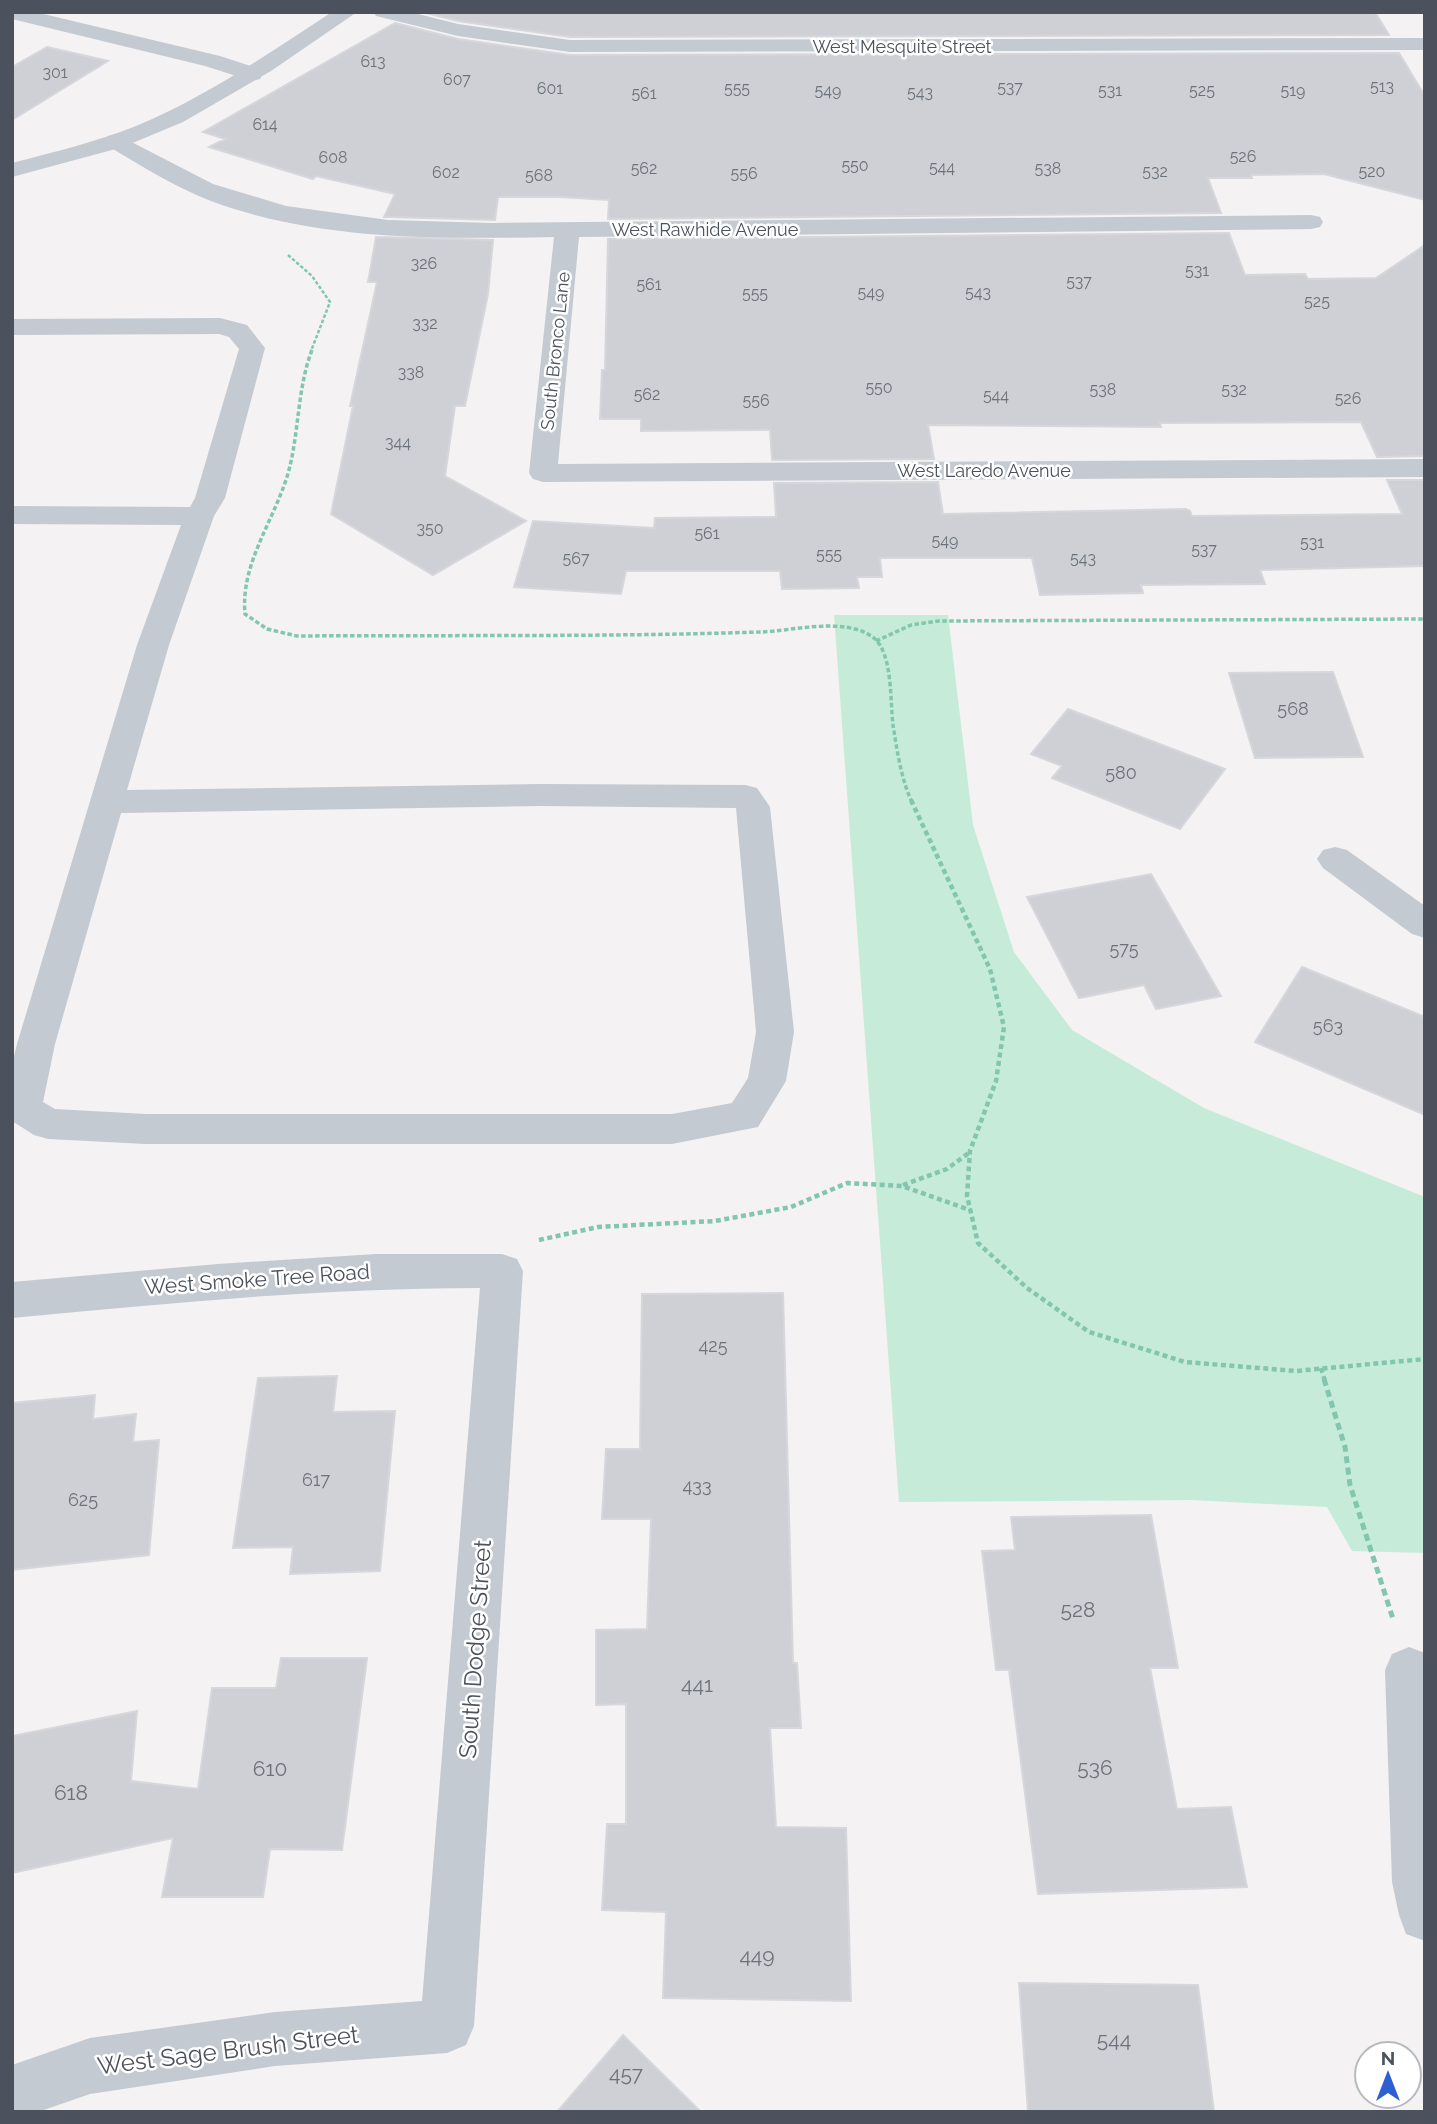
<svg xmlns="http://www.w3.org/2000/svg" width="1437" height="2124" font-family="Raleway,sans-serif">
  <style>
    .green { fill: #c6ecd9 }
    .building { fill: #cfd0d5; stroke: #d6d7dc; stroke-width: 2 }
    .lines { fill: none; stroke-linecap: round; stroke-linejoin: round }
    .path-far3 { stroke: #81c6ad; stroke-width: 2.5; stroke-dasharray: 3.5 2; stroke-linecap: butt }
    .path-far2 { stroke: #81c6ad; stroke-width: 3.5; stroke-dasharray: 4.5 2.5; stroke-linecap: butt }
    .path-far1 { stroke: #81c6ad; stroke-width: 4.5; stroke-dasharray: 5 3.5; stroke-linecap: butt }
    .path { stroke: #81c6ad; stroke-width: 5; stroke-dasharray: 7 4.5; stroke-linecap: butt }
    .minor { fill: #c4cad1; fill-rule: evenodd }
    .tertiary { fill: #c4cad1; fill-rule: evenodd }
    .labels { text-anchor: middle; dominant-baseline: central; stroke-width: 5; stroke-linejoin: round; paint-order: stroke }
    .far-number-label { font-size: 16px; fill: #6c727b }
    .far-street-label { font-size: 18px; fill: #4b525d; stroke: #fff }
    .number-label { font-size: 18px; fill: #6c727b }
    .street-label { font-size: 21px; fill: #4b525d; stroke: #fff }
    .near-number-label { font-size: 21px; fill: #6c727b }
    .near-street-label { font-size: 24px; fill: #4b525d; stroke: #fff }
  </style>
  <rect width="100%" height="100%" fill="#f4f2f2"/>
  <!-- green -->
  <path class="green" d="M834,615H948L973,825L1014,952L1072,1030L1204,1108L1425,1197V1553L1352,1551L1327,1507L1192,1500L899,1502Z"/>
  <!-- building -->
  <path class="building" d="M422,12H1375L1389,35L570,37L458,21Z
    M395,23L458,39L570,55L1399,53L1425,96V200L1324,174L1251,175L1252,178H1208L1221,213L608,219L609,200L560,197H498L495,220L388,217H384L395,194L316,176L313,179L209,147L225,139L203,132Z
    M47,47L108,61L12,120V67Z
    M1229,233L1245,275L1305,274L1308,279L1376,278L1425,245V456L1377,457L1361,422L1160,423L1161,427L928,425L934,459L772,460L770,430L641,431V419H600L602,370H605L608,239Z
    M376,237L493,240L488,294L465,406H455L445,476L526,521L433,575L331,514L353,406H350L377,282H368Z
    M1387,480H1425V566L1260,570L1265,584L1141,585L1143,593L1040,595L1032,558H880L882,577H857L859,588L782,589L780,571H626L621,594L514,587L533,521L654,528L655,518L776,517L774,483L938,482L943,514L1186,509L1190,511L1192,516L1402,514Z
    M1333,672L1363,757L1255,758L1229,673Z
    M1068,709L1225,769L1180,829L1052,778L1062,766L1031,754Z
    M1151,874L1221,996L1156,1009L1144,985L1079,998L1027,897Z
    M1302,967L1425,1017V1115L1255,1042Z
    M783,1293L793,1663H797L801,1728H770L776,1827L846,1828L851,2001L663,1998L666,1912L602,1910L607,1824H626V1704L596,1705V1630L647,1629L651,1519H602L606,1449H640L642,1294Z
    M337,1376L333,1412L395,1411L380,1571L290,1574L293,1547L233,1548L258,1378Z
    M95,1395L93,1419L136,1414L133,1442L159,1440L149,1555L12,1570V1403Z
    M1151,1515L1178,1668H1150L1177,1809L1231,1807L1247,1887L1038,1894L1009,1670H996L982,1551L1015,1550L1011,1517Z
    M281,1658H367L342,1850L270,1849L263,1897H162L173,1838L12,1873V1736L137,1711L131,1781L198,1789L212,1688H276Z
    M1019,1983L1198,1985L1214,2112H1028Z
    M623,2035L701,2112H557Z"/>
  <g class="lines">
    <!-- path-far3 -->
    <path class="path-far3" d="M288,255L312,276L330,302L311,351"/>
    <!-- path-far2 -->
    <path class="path-far2" d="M312,350C298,386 299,428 290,466C278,516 240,561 245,614L267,629L297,636C451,635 606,637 760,632C794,631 845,616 874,638C893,654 890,702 893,725C897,750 901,779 912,802
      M876,641L911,625L938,621L1425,619"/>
    <!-- path-far1 -->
    <path class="path-far1" d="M911,800L990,969L1004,1027L996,1081L970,1151L967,1196L978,1243L1027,1288L1089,1332L1185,1362L1296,1371L1425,1359
      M903,1185L947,1169L970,1152
      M539,1240L598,1227L715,1221L791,1207L847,1183L902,1186L970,1210
      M1321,1368L1325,1381"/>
    <!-- path -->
    <path class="path" d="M1324,1379L1345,1447L1350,1485L1393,1619"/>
    <!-- minor -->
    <path class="minor" d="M12,12H35L220,56L260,69L263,74L260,79L252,81L205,66L12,19Z
      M373,12H410L458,24L570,40L1425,38V50L570,52L458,36L376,16Z
      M116,134L213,184L286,206L388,220L492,223L1311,215L1320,217L1323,222L1320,227L1311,229L579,237L558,464L1425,459V477L543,482L533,479L529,473L554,237C440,239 319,241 211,201C175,187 141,166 108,146L104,141L108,136Z
      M220,318L247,325L265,348L225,498L214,516L169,645L127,790L541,784L745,785L757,788L770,807L794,1032L786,1081L758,1127L672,1144H146L48,1139L34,1135L12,1121V1064L17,1044L137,645L181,525L12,524V506L190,507L195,498L239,349L229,337L219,334L12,335V319ZM541,806L736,808L756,1032L748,1078L732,1103L672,1114H146L55,1109L43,1102L55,1044L121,813Z
      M1335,847L1347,850L1425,906V938L1412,934L1323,868L1317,859L1323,850Z
      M376,1254H502L517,1259L523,1271L474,2026L466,2045L447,2053L275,2066L90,2094L38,2112H12V2065L90,2038L275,2012L422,2001L480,1288C323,1288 168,1303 12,1318V1282L218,1264Z
      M1409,1647L1425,1653V1941L1406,1934L1399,1915L1392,1882L1385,1670L1392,1654Z"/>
    <!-- tertiary -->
    <path class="tertiary" d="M332,12H357L271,71L183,122L123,147L12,177V163C54,152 96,142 136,126C206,97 269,53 332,12Z"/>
  </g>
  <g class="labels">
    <!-- far-number labels -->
    <g class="far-number-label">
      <text x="373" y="61">613</text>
      <text x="55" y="72">301</text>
      <text x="457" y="79">607</text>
      <text x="1382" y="86">513</text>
      <text x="1010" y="87">537</text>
      <text x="550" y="88">601</text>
      <text x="737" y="88">555</text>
      <text x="828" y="90">549</text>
      <text x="1110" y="90">531</text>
      <text x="1202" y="90">525</text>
      <text x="1293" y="90">519</text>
      <text x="920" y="92">543</text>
      <text x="644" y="93">561</text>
      <text x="265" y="124">614</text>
      <text x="1243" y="156">526</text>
      <text x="333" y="157">608</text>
      <text x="855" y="165">550</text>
      <text x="942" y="167">544</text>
      <text x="644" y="168">562</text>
      <text x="1048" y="168">538</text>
      <text x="1155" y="171">532</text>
      <text x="1372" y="171">520</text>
      <text x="446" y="172">602</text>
      <text x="744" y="173">556</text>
      <text x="539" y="175">568</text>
      <text x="424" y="263">326</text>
      <text x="1197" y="270">531</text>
      <text x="1079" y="281">537</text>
      <text x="649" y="284">561</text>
      <text x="871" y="292">549</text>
      <text x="978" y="292">543</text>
      <text x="755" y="293">555</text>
      <text x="1317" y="301">525</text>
      <text x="425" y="323">332</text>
      <text x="411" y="372">338</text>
      <text x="879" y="387">550</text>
      <text x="1103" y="389">538</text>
      <text x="1234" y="389">532</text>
      <text x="647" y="394">562</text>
      <text x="996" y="395">544</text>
      <text x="1348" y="398">526</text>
      <text x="756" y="400">556</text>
      <text x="398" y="442">344</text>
      <text x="430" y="528">350</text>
      <text x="707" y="533">561</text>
      <text x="945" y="540">549</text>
      <text x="1312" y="542">531</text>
      <text x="1204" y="549">537</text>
      <text x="829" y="554">555</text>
      <text x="576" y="558">567</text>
      <text x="1083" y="558">543</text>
    </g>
    <!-- far-street labels -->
    <g class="far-street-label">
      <text x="902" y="46">West Mesquite Street</text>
      <text x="705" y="229">West Rawhide Avenue</text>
      <text transform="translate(555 351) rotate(-84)">South Bronco Lane</text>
      <text x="984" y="470">West Laredo Avenue</text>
    </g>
    <!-- number labels -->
    <g class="number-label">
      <text x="1293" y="708">568</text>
      <text x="1121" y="772">580</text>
      <text x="1124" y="948">575</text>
      <text x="1328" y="1025">563</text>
      <text x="713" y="1345">425</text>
      <text x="316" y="1479">617</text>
      <text x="697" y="1485">433</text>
      <text x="83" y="1499">625</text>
    </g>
    <!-- street labels -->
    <g class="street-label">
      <text transform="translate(257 1279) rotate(-4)">West Smoke Tree Road</text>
    </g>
    <!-- near-number labels -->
    <g class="near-number-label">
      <text x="1078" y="1609">528</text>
      <text x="697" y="1684">441</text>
      <text x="1095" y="1767">536</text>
      <text x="270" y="1768">610</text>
      <text x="71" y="1792">618</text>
      <text x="757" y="1955">449</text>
      <text x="1114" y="2039">544</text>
      <text x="626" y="2073">457</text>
    </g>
    <!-- near-street labels -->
    <g class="near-street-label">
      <text transform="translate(475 1649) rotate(-86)">South Dodge Street</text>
      <text transform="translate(228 2050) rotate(-7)">West Sage Brush Street</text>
    </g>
  </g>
  <!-- border -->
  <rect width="1437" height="2124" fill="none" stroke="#4b525d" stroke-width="28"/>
  <!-- north arrow -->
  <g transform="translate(1388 2075)"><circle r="33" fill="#ffffff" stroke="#b7babe" stroke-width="2"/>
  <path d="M0-5L12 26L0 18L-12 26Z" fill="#2d5fd2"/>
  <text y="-10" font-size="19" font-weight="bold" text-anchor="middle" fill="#4b525d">N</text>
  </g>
</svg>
